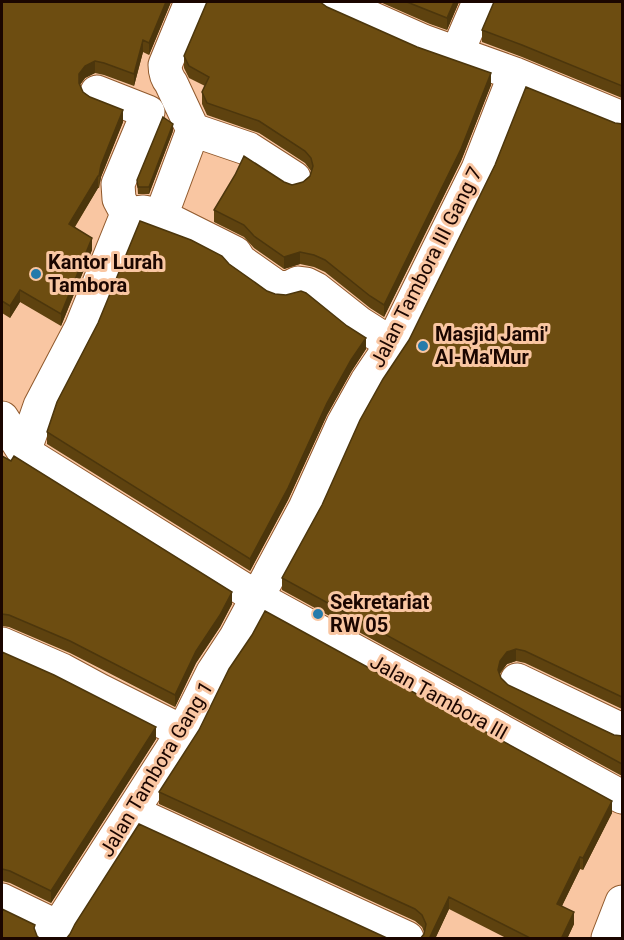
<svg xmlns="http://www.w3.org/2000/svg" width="624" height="940" font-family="Roboto,sans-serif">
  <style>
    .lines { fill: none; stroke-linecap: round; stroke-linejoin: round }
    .minor-casing { stroke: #90592c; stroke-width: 35 }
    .major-casing { stroke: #90592c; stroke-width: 35 }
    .minor { stroke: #fff; stroke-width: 33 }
    .major { stroke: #fff; stroke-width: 33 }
    .wall { fill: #5e420f }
    .shaded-wall { fill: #4c360c }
    .building { fill: #6d4d11; stroke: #4c360c; stroke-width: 1.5 }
    .poi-dot { fill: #257bab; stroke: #f9c6a2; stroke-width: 2 }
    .labels { text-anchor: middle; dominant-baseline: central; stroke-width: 6; stroke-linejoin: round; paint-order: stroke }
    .poi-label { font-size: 20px; font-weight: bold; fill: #1b0600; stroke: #f9c6a2; text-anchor: start }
    .street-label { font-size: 20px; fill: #1b0600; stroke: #f9c6a2 }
  </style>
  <rect width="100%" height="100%" fill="#f9c6a2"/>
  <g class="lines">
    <!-- minor casing -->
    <g class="minor-casing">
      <path id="minor" d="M191,2L165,65C165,72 166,77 171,83L193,130L249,149L294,178
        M335,2L423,41L515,74L622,118
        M457,53L479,2
        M97,92L148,112L118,184L119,199L127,214
        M161,216L235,253L240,261L277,287L288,288L298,283L306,284L316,289L359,323L392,344
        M2,418L24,452L256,597L622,797
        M24,452L40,406L81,328L127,214L144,212L161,216L193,130
        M2,644L62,670L99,690L183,732
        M517,680L622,730
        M132,812L407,938
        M2,900L58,927
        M53,938L58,927L183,732L213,672L236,637L305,508L343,424L367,381L392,344L478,169L515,74"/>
    </g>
    <!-- major casing -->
    <g class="major-casing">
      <path id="major" d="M608,938L622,902"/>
    </g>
    <!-- minor -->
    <use href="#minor" class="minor"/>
    <!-- major -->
    <use href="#major" class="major"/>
  </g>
  <!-- wall -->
  <path class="wall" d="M2,2H171L149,55L143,52L134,86L104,75L95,73L85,78L80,85L83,92L123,122L101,177L99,188H98L75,227L92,250L61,326L20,302L10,318L2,313Z
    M380,2H459L447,30L430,24Z
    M622,2V98L522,57L482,42V30Z
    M327,7L491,85L461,161L384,317L370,308L325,272L314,267L300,264L284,269L254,248L244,237L214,222V210L284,182L292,185L303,182L310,176L311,171L305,163L259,133L207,115L202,104V92L205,86L189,78L184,68V56Z
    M615,123L622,124V709L525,663L516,661L507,664L500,674L501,678L508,685L614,735L622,736V776L282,590V578Z
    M173,131L149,194H138L137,180Z
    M229,264L267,291L366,349L351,372L327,415L288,500L250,571L47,444V432Z
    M2,456L232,604L220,627L196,663L175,707L70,653L9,627L2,626Z
    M2,652L156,739L51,903L10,883L2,881Z
    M159,792L612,813L583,870L580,869L562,906L574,924L567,939H508L449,909L435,939H420L424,934V932L422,927L415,921L159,804Z"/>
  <!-- shaded-wall -->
  <path class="shaded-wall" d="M166,2H171L149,55V43Z
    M454,2H459L447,30V18Z
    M143,40V52L134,86V74Z
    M95,61V73L85,78L79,86V95V74L85,66Z
    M491,73V85L461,161L384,317V305Z
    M123,110V122L101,177L99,188L101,165Z
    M173,124V131L149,194V187Z
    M98,176V188L69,236V224Z
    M92,238V250L61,326V314Z
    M300,252V264L284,269V257Z
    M20,290V302L10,318V306Z
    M366,338V349L351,372L327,415L288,500L250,571V559L327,403L351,360Z
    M232,592V604L220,627L196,663L175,707V695L196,651Z
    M516,649V661L507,664L500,672L498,682V670L500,661L507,652Z
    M156,727V739L51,903V891Z
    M612,801V813L583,870V858Z
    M580,857V869L557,916V904Z
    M449,897V909L435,939H429Z
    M574,912V924L567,939H561Z"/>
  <!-- building -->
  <path class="building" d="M2,2H166L149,43L143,40L134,74L104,63L95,61L85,66L79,74V83L83,92L90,97L123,110L101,165L99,176H98L69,224L92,238L61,314L20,290L10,306L2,301Z
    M207,2H320L327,7L417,47L491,73L461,149L384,305L370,296L325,260L314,255L300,252L284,257L254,236L244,225L214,210L235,175L244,156L284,182L292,185L303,182L310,176L313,166L311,158L305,151L259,121L207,103L202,92L209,77L189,66L184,56Z
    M407,2H454L447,18Z
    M494,2H622V86L522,45L482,30Z
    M526,87L615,123L622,124V697L525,651L516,649L507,652L500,661L498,670L501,678L508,685L614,735L622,736V764L282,578L322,505L360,420L383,379L409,340L495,165Z
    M163,117L173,124L149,187H138L137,180Z
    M140,221L191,240L222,256L229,264L267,291L275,294L286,295L301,291L306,293L347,326L366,338L351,360L327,403L288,488L250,559L47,432L57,402L98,323Z
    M2,456L11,461L14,456L232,592L220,615L196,651L175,695L70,641L9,615L2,614Z
    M265,611L612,801L583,858L580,857L557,904L574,912L561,939H532L449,897L429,939H420L424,934L426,924L422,915L415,909L159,792L199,730L229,669L252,635Z
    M2,652L54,675L156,727L51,891L10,871L2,869Z
    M139,824L389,939H66L70,934L75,924Z
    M2,909L35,925L34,928L37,936L40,939H2Z"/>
  <!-- markers -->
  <g class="poi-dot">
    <circle cx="36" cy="274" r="6"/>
    <circle cx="423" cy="346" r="6"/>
    <circle cx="318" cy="614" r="6"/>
  </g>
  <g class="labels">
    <!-- poi labels -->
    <g class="poi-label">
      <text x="48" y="262">Kantor Lurah<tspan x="48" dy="23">Tambora</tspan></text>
      <text x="435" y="334">Masjid Jami'<tspan x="435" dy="23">Al-Ma'Mur</tspan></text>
      <text x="330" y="602">Sekretariat<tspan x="330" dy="23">RW 05</tspan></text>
    </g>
    <!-- street labels -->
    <g class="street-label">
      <text transform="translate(426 267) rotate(-63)">Jalan Tambora III Gang 7</text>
      <text transform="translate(439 697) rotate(29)">Jalan Tambora III</text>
      <text transform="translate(156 769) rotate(-59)">Jalan Tambora Gang 1</text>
    </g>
  </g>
  <!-- border -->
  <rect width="624" height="940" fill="none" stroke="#1b0600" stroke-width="6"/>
</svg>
